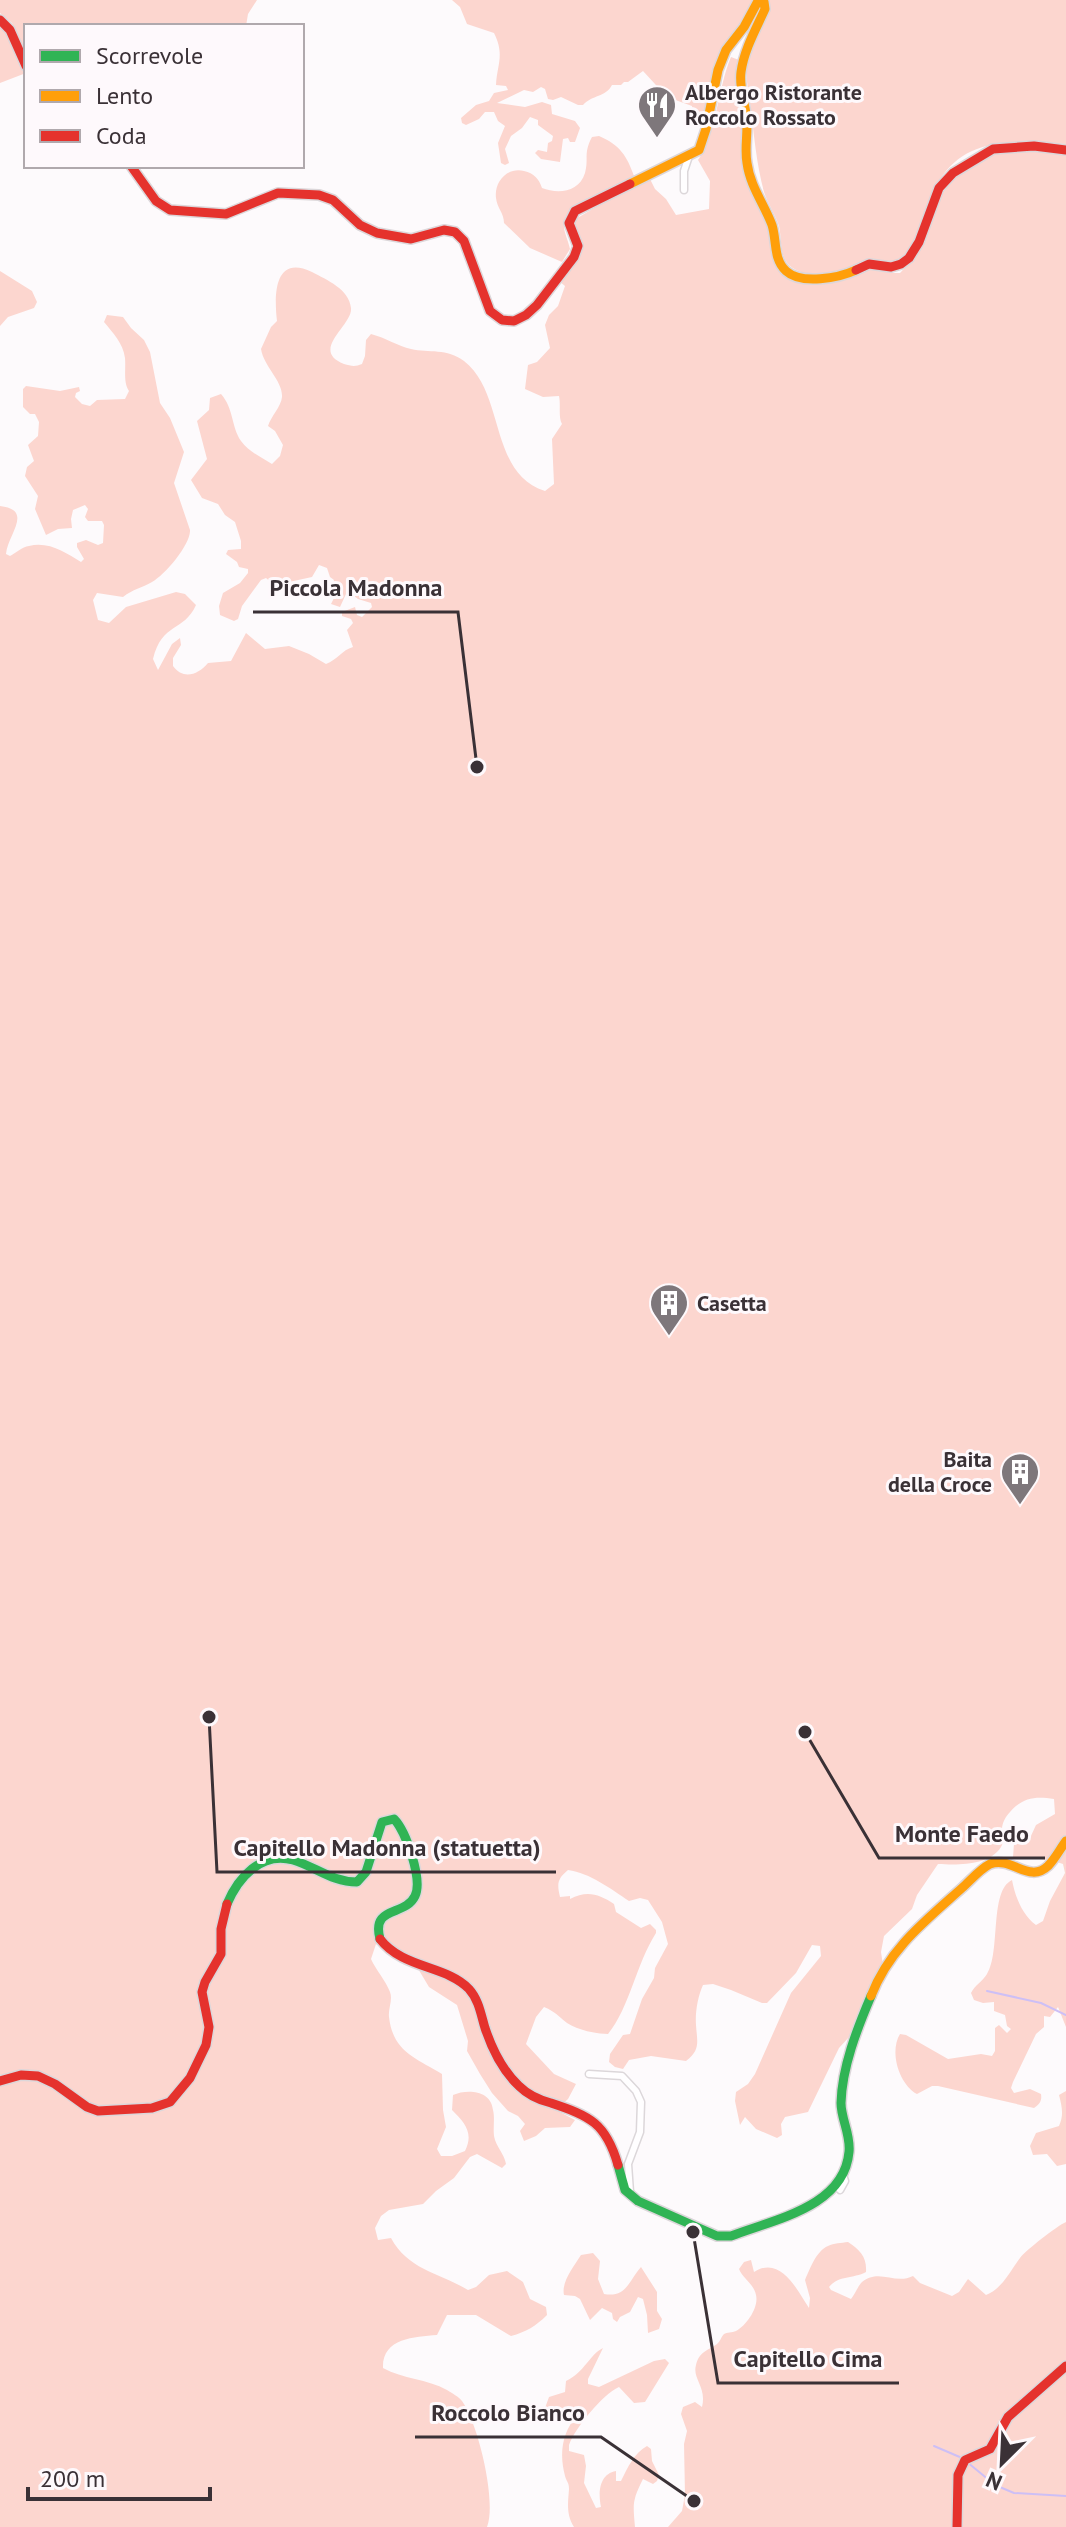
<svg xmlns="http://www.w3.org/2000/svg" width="1066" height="2527" font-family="'PT Sans',sans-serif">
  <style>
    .green { fill: #fcd6cf }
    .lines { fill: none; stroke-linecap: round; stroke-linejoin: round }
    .stream { stroke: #cdbff6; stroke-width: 2 }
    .street-casing { stroke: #dcd7da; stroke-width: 9 }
    .fast-casing { stroke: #dcd7da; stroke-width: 12 }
    .slow-casing { stroke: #dcd7da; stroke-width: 12 }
    .jam-casing { stroke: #dcd7da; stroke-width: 12 }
    .street { stroke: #fffeff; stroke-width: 6 }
    .fast { stroke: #30b455; stroke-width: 9 }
    .slow { stroke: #ff9f0a; stroke-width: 9 }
    .jam { stroke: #e5322d; stroke-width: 9 }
    .labels { text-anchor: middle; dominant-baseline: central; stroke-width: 6; stroke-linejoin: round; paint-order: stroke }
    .poi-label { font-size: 22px; font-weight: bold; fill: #3a3136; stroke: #fef9fc; text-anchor: start }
    .leader { fill: none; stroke: #3a3136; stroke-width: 3 }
    .callout-dot { fill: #3a3136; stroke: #fef9fc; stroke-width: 3 }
    .callout-label { font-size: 24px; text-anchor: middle; font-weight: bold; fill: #3a3136; stroke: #fef9fc; stroke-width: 6; stroke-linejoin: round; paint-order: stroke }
  </style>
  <rect width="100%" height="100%" fill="#fdfafc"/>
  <!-- green -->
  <path class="green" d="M0,0H257L248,14L246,26H26V53L12,23L0,13Z
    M452,0H754L750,14L728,40L703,124L694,123L692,106L667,97L643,71L628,82H624L621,85H612C606,97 592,95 583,105H578L561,97L553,100L548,99L545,89L541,87L533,92L524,90L497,103L525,107L542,102L551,105L552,114L575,121L580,128L575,142H570L568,138L563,139L560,162L541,159L535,153L538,150L547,152L548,143L552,141L553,136L538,125V120L530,117L522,128L511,136L505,149L509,163L505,165L501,163L498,143L505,126L498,121L494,112H485L479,119L466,125L462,123L461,118L476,105L489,101L494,93L508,90L506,86L496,85C497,64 505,55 494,33L467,24L460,7Z
    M766,0H1066V144C1024,141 971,135 943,175C933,190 927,208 920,225C915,237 911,254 899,260C887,267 882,260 870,260C864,260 859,264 854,267C837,276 806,279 790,266C779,256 782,239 779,226C775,214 768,204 764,192C756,163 754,133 750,103C749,91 745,78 747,66C751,44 765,26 770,4Z
    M0,24C13,38 24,54 26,73L0,83Z
    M731,57L739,60L737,77L742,105L743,158L785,273C804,286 830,286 852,277C857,276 864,270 869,269C877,268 890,274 900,273L918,254L942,195L951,179L984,156L1016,148L1066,152V2027L1058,2007L1050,2017L1044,2016V2027L1036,2034L1013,2082L1011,2088L1014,2093L1030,2089L1041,2094C1042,2101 1040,2104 1034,2108L938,2086H932L917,2094C899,2084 889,2052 900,2034L906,2035L948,2059L981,2054L992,2056L995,2051V2028L999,2025L1007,2033L1011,2029L1007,2026L1005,2015L994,2011V2002L983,2003L974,2000L971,1993C975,1985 982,1982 987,1974C1001,1952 989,1891 1012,1880C1015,1896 1022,1915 1036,1925L1043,1921L1050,1901L1065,1873L1063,1864C1048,1858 1029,1858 1013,1857L1014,1844L1030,1838L1036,1825L1055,1814L1054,1799C1036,1796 1023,1797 1010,1812C1006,1816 1002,1823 1002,1829C1002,1836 1005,1840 1001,1847C989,1866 958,1865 938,1864L917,1895L912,1909L884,1936L881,1952L883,1965L872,1983L850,2036L839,2048L808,2112L785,2117L781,2124L782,2135L777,2138L756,2129L745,2117L740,2125L735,2101L736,2092L748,2084L755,2074L791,1993L821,1956L820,1946L812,1945L796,1973L767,2003H762L731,1990L713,1984L703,1985C698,1996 695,2012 696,2025C697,2041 701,2050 686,2061L651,2056L629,2060L623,2069L615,2067L609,2062L610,2054L623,2035L630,2034L642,1999L654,1978L655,1968L668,1944L662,1922L648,1900L640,1898L629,1901C611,1889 590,1873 568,1870C557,1879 557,1884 560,1897L570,1896V1899C587,1890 599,1894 614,1904L616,1912L641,1928L650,1924L656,1930V1933C636,1964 630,2007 608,2034C596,2034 578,2030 567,2023C558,2016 556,2012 544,2007L536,2017L526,2044L554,2074L576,2084L568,2099L556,2110L575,2120L570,2127L545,2128L536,2136L524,2141L520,2131L525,2124L518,2116L508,2111L492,2093L480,2074L467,2051L468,2041L457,2005L429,1987L417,1967L376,1944L371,1959C376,1970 386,1981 390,1992C393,2000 388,2009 389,2017C393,2052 416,2058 442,2074L443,2110L446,2127L437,2149L441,2156H452L465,2151C474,2133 465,2123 452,2110L453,2095C467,2089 491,2090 493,2110C495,2118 493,2127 494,2136C496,2147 504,2153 506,2164L502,2168L477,2154L470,2157L454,2178L436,2191L423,2204L389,2210L381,2216L375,2228L378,2240L391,2238C408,2270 440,2273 468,2290L476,2287L489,2275L507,2271L523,2282L530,2299L546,2307L547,2315C536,2326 526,2332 511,2336L476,2315H447L437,2335C414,2337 382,2338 383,2368C403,2379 427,2379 447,2390C452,2393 459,2397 462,2401C478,2423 497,2502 487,2527H0V506C34,510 8,534 6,554L10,556C16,553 22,547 29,546C49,541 66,553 81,562L84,559L77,547V543L86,540L98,545L103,543L104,525L102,521H88L85,517L88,509L85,505L73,510L71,519L72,528L58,529L46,535L35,509L38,496L25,476L27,467L34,461L28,445L38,436L39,422L35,414H30L23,407V389L26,386L60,391L79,387L80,391L76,393L75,397L82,404L90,406L97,400L125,399L129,391C123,382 126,369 125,358C123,343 113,333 104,322L107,315L123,317L131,328L144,340L150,352L160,403L170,418L184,452L174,483L190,530C191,544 165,575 152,582C142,588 133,589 123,597L97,593L93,600L98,620L109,623L126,607L176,592L185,594L196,605C184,632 162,622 153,659L158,670L172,644L180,638L181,645L173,658V666C183,680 198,675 208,663L231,661L246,633L265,649L289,646L309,654L326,664C337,660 342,650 353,647L347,630L353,623L351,619L342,616V612L355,607L357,615L362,617L372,607L371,603L358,599L350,593L346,594L340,607L331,604L337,592L333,584L334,580L330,577L327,568L319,565L312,577L289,582L281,579L273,584L266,578L261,580L242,606L238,619L234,621L220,615L219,606L223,593L240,583L248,573V569L239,567L237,562L226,554L228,550L241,549V541L235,522L225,515L218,504L202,498L191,480L207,459L197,421L209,410L210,398L221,394C234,409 231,426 241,441C249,452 261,457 272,464L280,456L283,445L275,431L268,426C271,416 281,407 282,397C283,381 264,367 261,349L271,327L277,321C274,295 274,254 312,272C327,280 349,289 351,308C353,325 309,350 344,364C351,366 355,367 362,364L365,356L366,340L371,334C386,338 398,346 411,349C429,353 447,348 464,361C506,394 488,472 545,491L554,484L552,439L562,424C558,417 561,405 559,396L543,397L525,389L528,365L537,362L550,348L545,325L549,315L558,306L565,286L560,282L577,257L571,226L574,220L616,195L650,179L655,189L666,199L676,215L709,209L710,181L698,160C716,136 718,87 731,57Z
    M599,136C620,145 627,156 634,176L573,208C557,222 566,232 570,249L562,262L530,248L504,223C504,213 497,208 496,198C494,182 507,167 524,171C534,173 539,179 542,188C557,194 579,193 585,173C589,158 583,154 592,137Z
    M0,271L32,291L37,302L34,308L8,317L0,326Z
    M1066,2091V2164L1057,2166L1047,2154L1033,2155L1030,2146L1036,2133L1059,2126C1064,2115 1062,2107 1059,2095Z
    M1066,2222V2527H668L682,2511L685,2495L684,2444L687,2431L681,2414L683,2407L695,2402L702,2407C707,2387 692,2379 696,2365C699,2352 707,2351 717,2344C720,2342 721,2337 724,2334C727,2332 732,2333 736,2331C747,2325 759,2307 756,2295C754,2284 743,2279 739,2269L744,2262L751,2260L754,2272C781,2255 797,2290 809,2308L810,2298L805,2280C810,2269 816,2251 828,2246C834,2243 841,2243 848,2242C860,2250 867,2257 866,2272C853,2279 839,2275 829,2287L831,2290L851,2299C855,2294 858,2286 862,2282C879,2268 895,2285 913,2276L920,2283L952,2296L959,2292L968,2279L986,2295C1002,2289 1010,2271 1020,2258C1026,2250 1057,2226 1066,2222Z
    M593,2253L600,2261L598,2279L604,2294C627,2298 629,2280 641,2267L657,2292V2311L662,2319L659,2329L648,2333L647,2315L643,2299L638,2297L630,2312L620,2317L617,2322L613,2319L612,2313L602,2308L590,2320L580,2299L575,2296L564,2295C561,2282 574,2266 581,2255Z
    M603,2348L588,2379V2384L599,2387L654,2361L665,2359L669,2363L645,2402L634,2403L619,2387C602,2395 575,2428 569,2445V2451L584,2455L586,2466L584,2483L596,2508L601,2507C598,2493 599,2474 616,2471V2481H621C628,2467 634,2453 647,2446L651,2449L652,2461L659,2475L657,2481L653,2484L643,2479C632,2501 633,2504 635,2527H574C566,2514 568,2503 569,2489C569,2482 567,2483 565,2476C559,2453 562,2433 577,2415L575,2410L548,2413L545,2408L549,2397L565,2392L566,2381C585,2372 589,2355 603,2348Z"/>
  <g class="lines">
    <!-- stream -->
    <path class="stream" d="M987,1991L1041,2003L1066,2015
      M934,2446L962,2458
      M967,2462L995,2485L1014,2493L1066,2496"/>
    <!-- street casing -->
    <g class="street-casing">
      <path id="street" d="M684,190V171L689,156
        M589,2074L622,2076L636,2091L641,2102L640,2132L628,2164L630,2192
        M840,2190L845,2181L843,2175"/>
    </g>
    <!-- fast casing -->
    <g class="fast-casing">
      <path id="fast" d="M227,1904C238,1878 261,1851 293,1860C316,1867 332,1882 357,1882L366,1872L382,1822L394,1819C406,1831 423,1880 415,1896C405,1917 371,1905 380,1939
        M618,2165L625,2190L638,2201L717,2236H731C775,2219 844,2207 849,2152C851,2135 841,2119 841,2103C842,2067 857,2029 871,1996"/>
    </g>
    <!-- slow casing -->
    <g class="slow-casing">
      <path id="slow" d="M630,184L699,150L706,129L718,70L726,50L744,27L758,1L764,2L765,9C756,29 744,50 741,72C739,86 744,100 746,114C749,130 744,147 747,163C750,186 764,204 772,225C777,241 773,259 786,271C801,285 839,278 856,270
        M871,1996C889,1949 925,1921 962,1888C970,1881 980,1869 990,1864C1012,1856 1029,1884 1048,1866C1055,1859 1060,1849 1066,1841"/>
    </g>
    <!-- jam casing -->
    <g class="jam-casing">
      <path id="jam" d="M0,20L10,30L26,66
        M131,166L156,201L170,210L226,214L278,193L319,195L333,200L360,225L377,233L411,239L444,230L455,232L464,241L490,311L502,320L514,321L526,315L537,305L574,257L578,246L569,223L575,211L630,184
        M856,270L869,264L891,267L901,264L909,258L919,242L939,188L953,173L993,149L1034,146L1066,150
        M380,1939C403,1969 446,1965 469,1989C479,2000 481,2015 485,2028C492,2049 503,2071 519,2086C528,2095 539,2100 551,2103C590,2116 606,2123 618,2165
        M0,2081L21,2075L38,2076L55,2084L87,2107L98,2111L152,2108L170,2102L190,2078L206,2045L209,2027L202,1992L205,1982L221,1954V1929L227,1904
        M957,2527L958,2475L965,2460L990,2449L1008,2417L1066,2366"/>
    </g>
    <!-- street -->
    <use href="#street" class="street"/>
    <!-- fast -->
    <use href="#fast" class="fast"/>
    <!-- slow -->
    <use href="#slow" class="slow"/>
    <!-- jam -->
    <use href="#jam" class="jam"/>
  </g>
  <!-- icons -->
  <defs>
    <g id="restaurant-pin" transform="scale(2)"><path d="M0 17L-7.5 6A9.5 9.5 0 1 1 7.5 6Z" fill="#7e777b" stroke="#fef9fc"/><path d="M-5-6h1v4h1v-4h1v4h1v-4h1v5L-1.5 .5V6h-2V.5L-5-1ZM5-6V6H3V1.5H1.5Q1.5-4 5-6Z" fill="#fff"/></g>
    <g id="building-pin" transform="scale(2)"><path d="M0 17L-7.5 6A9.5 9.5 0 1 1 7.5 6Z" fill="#7e777b" stroke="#fef9fc"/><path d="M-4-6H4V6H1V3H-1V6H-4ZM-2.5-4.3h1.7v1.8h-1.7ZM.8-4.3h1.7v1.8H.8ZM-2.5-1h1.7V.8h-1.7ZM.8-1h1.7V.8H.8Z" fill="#fff"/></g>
  </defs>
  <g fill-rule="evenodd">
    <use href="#restaurant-pin" x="657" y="105"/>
    <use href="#building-pin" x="669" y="1303"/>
    <use href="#building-pin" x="1020" y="1472"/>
  </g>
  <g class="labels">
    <!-- poi labels -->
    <g class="poi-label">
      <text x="685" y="92">Albergo Ristorante<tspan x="685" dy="25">Roccolo Rossato</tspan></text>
      <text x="697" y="1303">Casetta</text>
      <text x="992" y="1459" text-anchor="end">Baita<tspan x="992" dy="25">della Croce</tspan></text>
    </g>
  </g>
  <!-- callouts -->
  <path class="leader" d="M477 767L458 612H253M805 1732L879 1858H1045M209 1717L217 1872H556M693 2232L718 2383H899M694 2501L601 2437H415"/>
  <g class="callout-dot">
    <circle cx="477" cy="767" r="8"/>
    <circle cx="805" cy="1732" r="8"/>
    <circle cx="209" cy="1717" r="8"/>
    <circle cx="693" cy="2232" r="8"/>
    <circle cx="694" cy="2501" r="8"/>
  </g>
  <g class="callout-label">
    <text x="356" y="596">Piccola Madonna</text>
    <text x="962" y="1842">Monte Faedo</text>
    <text x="387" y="1856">Capitello Madonna (statuetta)</text>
    <text x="808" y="2367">Capitello Cima</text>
    <text x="508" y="2421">Roccolo Bianco</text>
  </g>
  <!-- legend -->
  <rect x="24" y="24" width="280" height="144" fill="#fef9fc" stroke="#b0a9ad" stroke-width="2"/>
  <rect x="40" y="50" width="40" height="12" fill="#30b455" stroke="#b0a9ad" stroke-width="2"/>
  <text x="96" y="64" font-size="24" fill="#3a3136">Scorrevole</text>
  <rect x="40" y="90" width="40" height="12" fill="#ff9f0a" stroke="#b0a9ad" stroke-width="2"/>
  <text x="96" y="104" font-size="24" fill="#3a3136">Lento</text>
  <rect x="40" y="130" width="40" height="12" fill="#e5322d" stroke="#b0a9ad" stroke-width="2"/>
  <text x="96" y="144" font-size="24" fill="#3a3136">Coda</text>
  <!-- north arrow -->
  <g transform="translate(1002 2463) rotate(204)" stroke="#fef9fc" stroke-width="6" paint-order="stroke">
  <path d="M0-6L14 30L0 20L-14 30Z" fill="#3a3136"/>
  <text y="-12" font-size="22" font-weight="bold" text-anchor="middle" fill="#3a3136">N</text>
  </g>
  <!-- scale -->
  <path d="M28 2487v12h182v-12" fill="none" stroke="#3a3136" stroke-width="4"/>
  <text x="40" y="2487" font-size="24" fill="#3a3136" stroke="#fef9fc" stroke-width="6" paint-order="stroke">200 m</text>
</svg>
